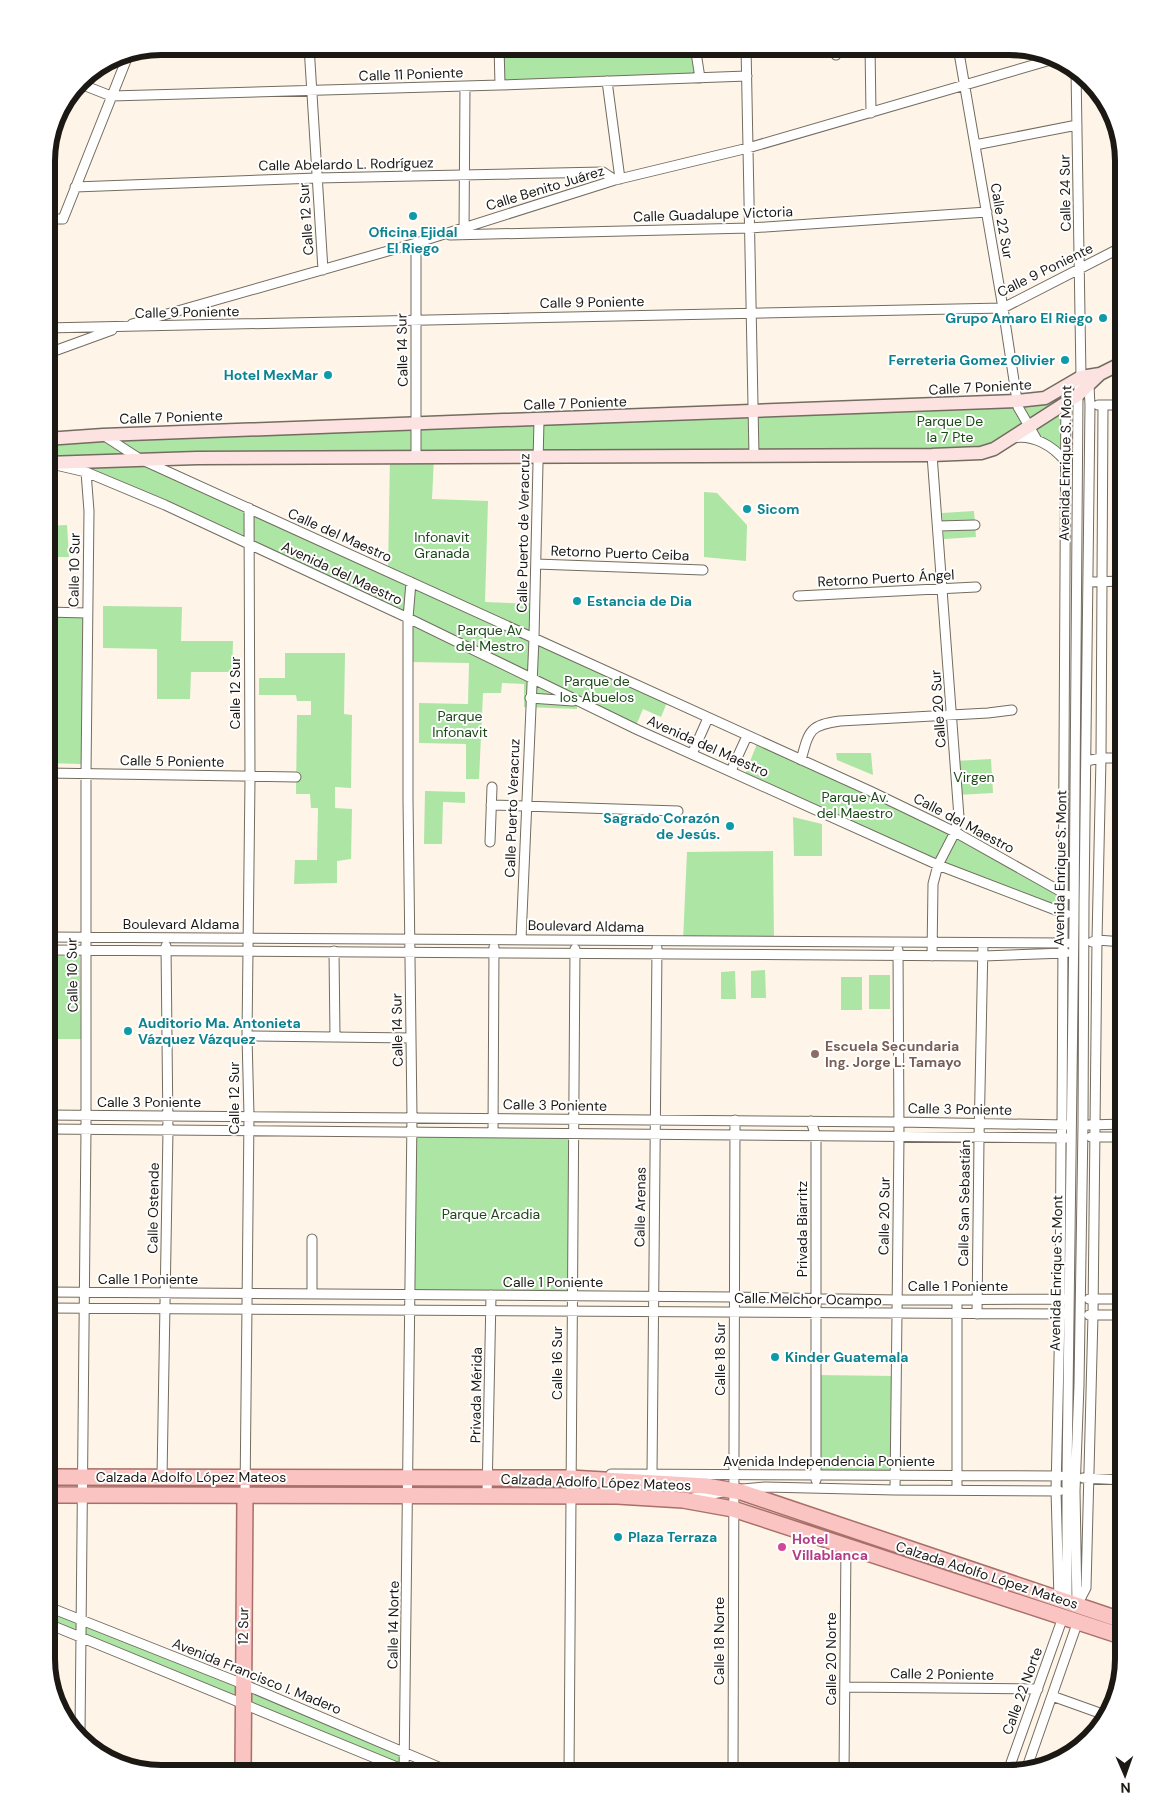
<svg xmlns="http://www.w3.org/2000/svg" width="1170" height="1820" font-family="'DM Sans',sans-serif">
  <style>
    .green { fill: #ace5a4 }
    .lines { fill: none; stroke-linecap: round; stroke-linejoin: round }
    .minor-casing { stroke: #736c60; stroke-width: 11 }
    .secondary-casing { stroke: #736c60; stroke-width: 15 }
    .primary-casing { stroke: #a96f69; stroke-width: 18 }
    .minor { stroke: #fff; stroke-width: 9 }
    .secondary { stroke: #fce2e0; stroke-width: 12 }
    .primary { stroke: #f9c4c1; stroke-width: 15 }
    .culture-dot { fill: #0f9aa8; stroke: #fff; stroke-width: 2 }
    .education-dot { fill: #8d6e63; stroke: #fff; stroke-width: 2 }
    .hotel-dot { fill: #d1479c; stroke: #fff; stroke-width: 2 }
    .labels { text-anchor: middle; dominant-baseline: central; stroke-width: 4; stroke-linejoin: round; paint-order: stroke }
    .street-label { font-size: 14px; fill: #1c1914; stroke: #fff }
    .culture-label { font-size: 14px; font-weight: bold; fill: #0d838f; stroke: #fff; text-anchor: start }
    .park-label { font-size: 14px; fill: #1c4917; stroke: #fff }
    .education-label { font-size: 14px; font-weight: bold; fill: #785e54; stroke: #fff; text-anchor: start }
    .hotel-label { font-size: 14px; font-weight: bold; fill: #b23c85; stroke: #fff; text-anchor: start }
    .rim { fill: none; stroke: #1c1914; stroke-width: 6 }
  </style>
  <rect width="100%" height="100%" fill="#fef5e8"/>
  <!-- green -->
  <path class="green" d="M499,46H694L699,77L500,85Z
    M1076,382L1078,393L1066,403L1065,461L1030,437L994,449L434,457L432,499L488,501L485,602L535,604L534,638L668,700L661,717L643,709L635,728L577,702V709L524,707V684L502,683L501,693H483L479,779H466V744L419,743V703L468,704L469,663L408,662V618L89,470L91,462L145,466L388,570L390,457L46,462V439L1018,401Z
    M704,492L717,493L747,525L746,561L704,557Z
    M974,511L976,537L944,539L942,513Z
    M67,525L69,557H46V526Z
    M103,606L182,607L181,641H233L232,672H191L190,699H157V649L103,648Z
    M46,616L83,617L81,764L46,763Z
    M285,653H345L344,714L352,715L351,788L335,787V808L352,809L351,859L337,861V883L294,884L295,860H317L318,808H311L310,794H296L297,715H311V701H297L296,695H259V678H285Z
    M758,741L870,791L1063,893V913L938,865L744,777Z
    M836,753H871L873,775L837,760Z
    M991,759L993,793L957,795L955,761Z
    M425,791L465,792V803L443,802L442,844H424Z
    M793,817L822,824V856H794Z
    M773,851L774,941H683L687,852Z
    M46,956H80L81,1039H46Z
    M765,970L766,998H751V971Z
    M735,971L736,999H721V972Z
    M869,975H890V1009H869Z
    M841,977H862V1010H841Z
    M411,1133L573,1134L572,1296L409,1294Z
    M816,1375L896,1376L895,1475H816Z
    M46,1606L405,1751L404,1770L46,1623Z"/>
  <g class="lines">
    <!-- minor casing -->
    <g class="minor-casing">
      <path id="minor" d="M309,46L323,270
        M499,46L500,85
        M695,46L700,78
        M746,46L754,456
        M836,46V55
        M870,46L871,113
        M958,47L1003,308L1018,407L1037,440
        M607,81L620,179
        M78,83L111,96L500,85L747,76
        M975,145L1077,125
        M75,187L317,178L603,172L615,180
        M46,219H63L129,53
        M464,233L465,86
        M450,235L750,228L987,212
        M416,243V458
        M132,324L416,243L615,180L748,148L1054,59
        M46,328L1003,308L1124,246
        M46,354L112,330
        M1098,405H1124
        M103,435L140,459L870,791L955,832L1067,895
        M1013,438C1033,434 1053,446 1065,461
        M60,466L86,472L165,505L408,618L638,730L938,865L1066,914
        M938,526L975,525
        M536,564L703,570
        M1088,582L1124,581
        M798,596L976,587
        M46,612L87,613
        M530,698L573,701
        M692,754L708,718
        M801,760C809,731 809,725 840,721L988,713L1012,710
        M1086,761L1101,758H1124
        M731,771L747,736
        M46,773L296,777
        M491,805L678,811
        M490,842L492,787
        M46,937L1067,943
        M521,939L534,638L539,420
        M1092,942L1097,940L1124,942
        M46,950L983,956L1066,953
        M334,951L335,1037
        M932,956L933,884L938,865L955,832L959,817L932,455
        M247,1036L411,1038
        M46,1115L899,1122L1066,1125
        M811,1121L816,1137V1480
        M1089,1125L1124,1124
        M46,1129L1066,1138
        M493,1133L494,947
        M1091,1137H1124
        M312,1239V1294
        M46,1292L734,1297L897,1300L1064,1299
        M1089,1299H1124
        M46,1308L1066,1314
        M977,1314L979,1139L983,943
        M1089,1315H1124
        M611,1474L1060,1476
        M652,1474L657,948
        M162,1478L168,1130L166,946
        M1083,1478L1124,1480
        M743,1489L765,1487L895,1490L1059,1491
        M895,1490L899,1137L898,950
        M957,1490V1300
        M245,1495L249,1116L247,1036L250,779L249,508
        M487,1496L491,1295
        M693,1498L722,1492
        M1059,1599L1056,1490L1060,1314L1061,1138L1062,1125L1066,387
        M1067,1602V1476L1074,920L1078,395L1081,377L1076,70
        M1077,1605L1075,1491L1079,1385L1083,1125L1084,902L1090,405L1089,386L1086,382
        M1077,1605L1086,1588L1093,1315L1097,940L1101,758L1103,405
        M46,1606L243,1684L455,1774
        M46,1623L414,1774
        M845,1687L1038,1689
        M1052,1696L1108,1716
        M80,1734L86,1129V773L89,511L86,472
        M1026,1770L1078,1621
        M404,1774L412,1117L408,800V618L411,582
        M569,1774L575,949
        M733,1774L735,1120
        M844,1774L846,1545
        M1007,1774L1063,1617"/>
    </g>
    <!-- secondary casing -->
    <g class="secondary-casing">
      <path id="secondary" d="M46,439L103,435L1017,401L1045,398L1081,377L1100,374L1124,362
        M46,463L197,458L932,455L981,453L994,449L1078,395L1100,374"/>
    </g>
    <!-- primary casing -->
    <g class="primary-casing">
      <path id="primary" d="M46,1477L570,1478L706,1486L741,1492L1124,1621
        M46,1495L617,1496L683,1500L733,1509L1124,1637
        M243,1774L245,1495"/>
    </g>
    <!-- minor -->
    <use href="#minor" class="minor"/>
    <!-- secondary -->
    <use href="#secondary" class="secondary"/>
    <!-- primary -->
    <use href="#primary" class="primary"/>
  </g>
  <!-- markers -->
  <g class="culture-dot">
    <circle cx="413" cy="216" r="5"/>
    <circle cx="1103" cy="318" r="5"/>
    <circle cx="1065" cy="360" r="5"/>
    <circle cx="328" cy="375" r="5"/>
    <circle cx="747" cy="509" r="5"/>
    <circle cx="577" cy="601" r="5"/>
    <circle cx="730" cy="826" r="5"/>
    <circle cx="128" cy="1031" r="5"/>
    <circle cx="775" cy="1357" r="5"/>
    <circle cx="618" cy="1537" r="5"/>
  </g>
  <circle class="education-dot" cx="815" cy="1054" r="5"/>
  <circle class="hotel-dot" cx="782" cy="1547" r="5"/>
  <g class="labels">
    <!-- street labels -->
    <g class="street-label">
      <text transform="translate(411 74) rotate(-2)">Calle 11 Poniente</text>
      <text transform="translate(346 164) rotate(-1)">Calle Abelardo L. Rodríguez</text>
      <text transform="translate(545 188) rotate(-17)">Calle Benito Juárez</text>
      <text transform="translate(1065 193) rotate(-91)">Calle 24 Sur</text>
      <text transform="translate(713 214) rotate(-2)">Calle Guadalupe Victoria</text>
      <text transform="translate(306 219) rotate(-94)">Calle 12 Sur</text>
      <text transform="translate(1002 221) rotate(80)">Calle 22 Sur</text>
      <text transform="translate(1045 270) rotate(-26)">Calle 9 Poniente</text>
      <text transform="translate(592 302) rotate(-1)">Calle 9 Poniente</text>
      <text transform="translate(187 312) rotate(-1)">Calle 9 Poniente</text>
      <text transform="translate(402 350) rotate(-91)">Calle 14 Sur</text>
      <text transform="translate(980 387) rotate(-3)">Calle 7 Poniente</text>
      <text transform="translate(575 403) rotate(-2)">Calle 7 Poniente</text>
      <text transform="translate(171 417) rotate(-2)">Calle 7 Poniente</text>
      <text transform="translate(1065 463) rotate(-89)">Avenida Enrique S. Mont</text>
      <text transform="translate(523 533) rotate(-89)">Calle Puerto de Veracruz</text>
      <text transform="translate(340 535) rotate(24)">Calle del Maestro</text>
      <text transform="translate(620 553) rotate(2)">Retorno Puerto Ceiba</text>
      <text transform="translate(74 570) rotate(-89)">Calle 10 Sur</text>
      <text transform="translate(342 573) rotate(25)">Avenida del Maestro</text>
      <text transform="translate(886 578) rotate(-3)">Retorno Puerto Ángel</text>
      <text transform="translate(235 693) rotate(-90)">Calle 12 Sur</text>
      <text transform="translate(938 709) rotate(-94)">Calle 20 Sur</text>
      <text transform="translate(708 746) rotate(24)">Avenida del Maestro</text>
      <text transform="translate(172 761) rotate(1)">Calle 5 Poniente</text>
      <text transform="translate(512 808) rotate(-88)">Calle Puerto Veracruz</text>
      <text transform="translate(964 823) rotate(28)">Calle del Maestro</text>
      <text transform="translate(1060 868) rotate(-89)">Avenida Enrique S. Mont</text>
      <text x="181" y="924">Boulevard Aldama</text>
      <text transform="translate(586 926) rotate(1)">Boulevard Aldama</text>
      <text transform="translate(72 975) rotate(-91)">Calle 10 Sur</text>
      <text transform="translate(397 1030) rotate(-91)">Calle 14 Sur</text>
      <text transform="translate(234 1098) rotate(-90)">Calle 12 Sur</text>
      <text x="149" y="1102">Calle 3 Poniente</text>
      <text transform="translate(555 1105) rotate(1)">Calle 3 Poniente</text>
      <text transform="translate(960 1109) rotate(1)">Calle 3 Poniente</text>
      <text transform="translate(964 1203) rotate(-89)">Calle San Sebastián</text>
      <text transform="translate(640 1207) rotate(-89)">Calle Arenas</text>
      <text transform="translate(153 1208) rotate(-89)">Calle Ostende</text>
      <text transform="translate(884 1216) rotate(-89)">Calle 20 Sur</text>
      <text transform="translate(802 1229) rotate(-90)">Privada Biarritz</text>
      <text transform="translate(1056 1273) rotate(-89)">Avenida Enrique S. Mont</text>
      <text x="148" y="1279">Calle 1 Poniente</text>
      <text x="553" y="1282">Calle 1 Poniente</text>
      <text x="958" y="1286">Calle 1 Poniente</text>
      <text transform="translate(808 1299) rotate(1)">Calle Melchor Ocampo</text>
      <text transform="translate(720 1359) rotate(-90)">Calle 18 Sur</text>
      <text transform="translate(557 1363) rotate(-90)">Calle 16 Sur</text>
      <text transform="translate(476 1395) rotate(-89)">Privada Mérida</text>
      <text x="829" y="1461">Avenida Independencia Poniente</text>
      <text x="191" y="1477">Calzada Adolfo López Mateos</text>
      <text transform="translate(596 1482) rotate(2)">Calzada Adolfo López Mateos</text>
      <text transform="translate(987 1575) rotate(18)">Calzada Adolfo López Mateos</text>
      <text transform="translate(393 1625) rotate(-89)">Calle 14 Norte</text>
      <text transform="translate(243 1626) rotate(-89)">12 Sur</text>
      <text transform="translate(719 1641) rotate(-90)">Calle 18 Norte</text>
      <text transform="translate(831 1659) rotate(-90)">Calle 20 Norte</text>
      <text transform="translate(942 1674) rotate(1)">Calle 2 Poniente</text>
      <text transform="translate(257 1676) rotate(22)">Avenida Francisco I. Madero</text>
      <text transform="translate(1022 1691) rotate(-70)">Calle 22 Norte</text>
    </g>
    <!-- culture labels -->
    <g class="culture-label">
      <text x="413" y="232" text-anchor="middle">Oficina Ejidal<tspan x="413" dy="16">El Riego</tspan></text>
      <text x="1093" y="318" text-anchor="end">Grupo Amaro El Riego</text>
      <text x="1055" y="360" text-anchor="end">Ferreteria Gomez Olivier</text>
      <text x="318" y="375" text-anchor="end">Hotel MexMar</text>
      <text x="757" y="509">Sicom</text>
      <text x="587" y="601">Estancia de Dia</text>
      <text x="720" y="818" text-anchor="end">Sagrado Corazón<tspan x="720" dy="16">de Jesús.</tspan></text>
      <text x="138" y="1023">Auditorio Ma. Antonieta<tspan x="138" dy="16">Vázquez Vázquez</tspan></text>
      <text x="785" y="1357">Kinder Guatemala</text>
      <text x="628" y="1537">Plaza Terraza</text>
    </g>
    <!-- park labels -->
    <g class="park-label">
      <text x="950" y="421">Parque De<tspan x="950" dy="16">la 7 Pte</tspan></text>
      <text x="442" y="537">Infonavit<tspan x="442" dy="16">Granada</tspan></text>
      <text x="490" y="630">Parque Av<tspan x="490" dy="16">del Mestro</tspan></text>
      <text x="597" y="681">Parque de<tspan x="597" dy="16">los Abuelos</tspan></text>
      <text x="460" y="716">Parque<tspan x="460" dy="16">Infonavit</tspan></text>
      <text x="974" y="777">Virgen</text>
      <text x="855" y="797">Parque Av.<tspan x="855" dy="16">del Maestro</tspan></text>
      <text x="491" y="1214">Parque Arcadia</text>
    </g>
    <!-- education labels -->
    <g class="education-label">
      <text x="825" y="1046">Escuela Secundaria<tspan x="825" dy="16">Ing. Jorge L. Tamayo</tspan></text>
    </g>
    <!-- hotel labels -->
    <g class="hotel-label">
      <text x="792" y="1539">Hotel<tspan x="792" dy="16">Villablanca</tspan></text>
    </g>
  </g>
  <!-- crop -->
  <path d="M0 0H1170V1820H0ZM161 55H1009A106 106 0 0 1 1115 161V1659A106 106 0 0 1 1009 1765H161A106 106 0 0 1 55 1659V161A106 106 0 0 1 161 55Z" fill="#fff" fill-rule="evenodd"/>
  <path class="rim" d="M161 55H1009A106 106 0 0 1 1115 161V1659A106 106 0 0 1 1009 1765H161A106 106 0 0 1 55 1659V161A106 106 0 0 1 161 55Z"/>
  <!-- north arrow -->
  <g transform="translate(1125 1775) rotate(178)" stroke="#ffffff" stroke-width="4" paint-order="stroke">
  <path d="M0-4L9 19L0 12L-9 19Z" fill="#1c1914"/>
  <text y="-8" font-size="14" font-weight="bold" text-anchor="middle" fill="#1c1914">N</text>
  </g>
</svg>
